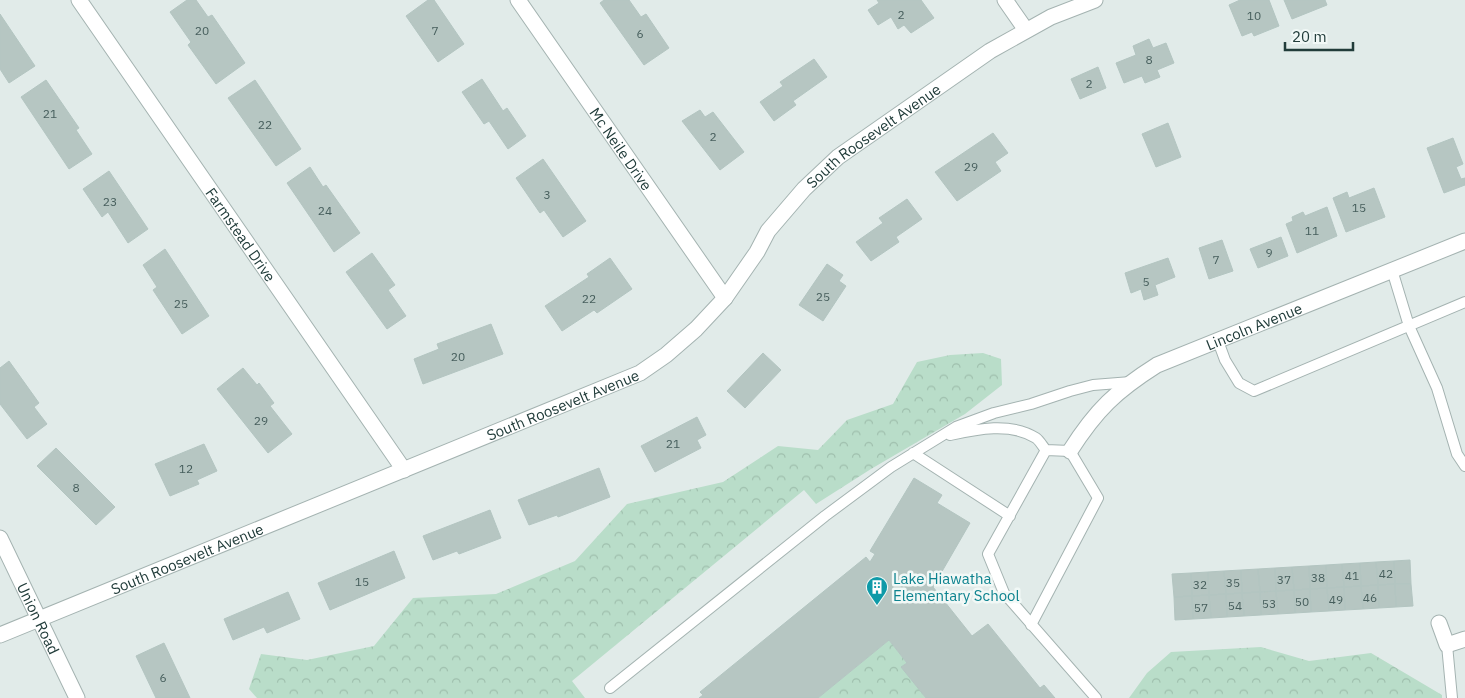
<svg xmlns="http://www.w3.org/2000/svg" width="1465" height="698" font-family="'IBM Plex Sans',sans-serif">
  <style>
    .forest { fill: url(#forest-crowns) }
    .building { fill: #b6c6c2; stroke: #b3c5c1 }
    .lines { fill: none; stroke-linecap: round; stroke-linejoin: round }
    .service-casing { stroke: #a4b3b1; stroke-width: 12 }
    .minor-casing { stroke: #a4b3b1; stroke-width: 17 }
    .service { stroke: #fff; stroke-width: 10 }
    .minor { stroke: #fff; stroke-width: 15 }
    .labels { text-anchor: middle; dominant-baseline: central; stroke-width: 5; stroke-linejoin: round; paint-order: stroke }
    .number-label { font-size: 12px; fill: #465e5c }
    .street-label { font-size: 15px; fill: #213c3a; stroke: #f1f8f6 }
    .culture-label { font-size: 15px; fill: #0d838f; stroke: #f1f8f6; text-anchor: start }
  </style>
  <defs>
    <pattern id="forest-crowns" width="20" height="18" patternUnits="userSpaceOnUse" patternTransform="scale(1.25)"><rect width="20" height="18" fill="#b9ddc9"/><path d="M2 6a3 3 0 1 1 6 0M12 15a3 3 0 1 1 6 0" fill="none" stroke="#9fbfad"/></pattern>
  </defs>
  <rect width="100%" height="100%" fill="#e1ebe9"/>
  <!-- forest -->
  <path class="forest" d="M983,353L1001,359L1002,385L965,414L871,469L816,504L804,490L572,681L585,698H257L249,689L261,654L307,660L374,646L413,598L496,594L575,561L627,504L723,482L778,446L818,450L847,420L893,404L917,362L950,355Z
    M889,640L907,663L902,667L926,698H818Z
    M1261,647L1309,661L1371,653L1442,695V698H1129L1147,673L1171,652Z"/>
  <!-- building -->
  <path class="building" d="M187,0H196L208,17L212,15L245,63L216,84L188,45L191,42L170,12Z
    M428,0H434L464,44L438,62L406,16Z
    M604,0H629L641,17L646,14L669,48L644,65L600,3Z
    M877,0H921L934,18L911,33L904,25L898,29L891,17L878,25L868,10L879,3Z
    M1240,0H1269L1279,26L1254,36L1252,32L1242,36L1229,5Z
    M1284,0H1325L1327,5L1292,19Z
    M0,14L35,66L9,83L0,69Z
    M1149,39L1153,48L1166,43L1174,63L1157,70L1160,77L1145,83L1142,76L1124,83L1116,63L1136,55L1133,46Z
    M814,59L827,77L793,101L796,105L774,121L760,102L783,86L780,82Z
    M1098,67L1106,88L1080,99L1071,79Z
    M482,79L503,111L507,108L526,136L508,149L489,121L484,124L462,92Z
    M46,80L79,128L76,130L92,154L69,169L21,97Z
    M255,80L301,149L276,166L228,98Z
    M700,110L705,117L713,112L744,152L720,170L682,121Z
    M1168,123L1181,157L1156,167L1142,134Z
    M993,133L1008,153L995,162L1001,171L957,201L935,172Z
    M1453,138L1463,164L1456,167L1461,179L1465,178V185L1444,193L1427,148Z
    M543,159L586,221L563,237L544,210L540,213L516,178Z
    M310,167L323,187L326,185L360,233L334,252L287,183Z
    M109,171L148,229L128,243L108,212L102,217L83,189Z
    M1374,188L1385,217L1346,232L1333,198L1347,192L1349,198Z
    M907,199L922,219L896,237L899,242L871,261L856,242L883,223L879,218Z
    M1327,207L1337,236L1297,253L1286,224L1293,221L1292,217L1303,212L1305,216Z
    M1281,237L1288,256L1258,268L1250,249Z
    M1222,240L1233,271L1209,279L1199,248Z
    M165,249L209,316L182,334L153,290L157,287L143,265Z
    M372,253L395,285L388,290L406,316L387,329L346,272Z
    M610,258L632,289L597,313L594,310L562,331L545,306L589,277L587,274Z
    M1168,258L1175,277L1155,285L1158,295L1144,300L1141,289L1131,293L1125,273Z
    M827,264L843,275L839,281L846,286L823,321L799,305Z
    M491,324L503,354L423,384L414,359L439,349L437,344Z
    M763,353L781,370L745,408L727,391Z
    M9,361L39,403L34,407L47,424L27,439L0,404V368Z
    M243,368L257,385L259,383L274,403L270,406L292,434L268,453L217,389Z
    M697,417L706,435L697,440L701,448L655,472L641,446Z
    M204,444L217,471L197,480L199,484L170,496L155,464Z
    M56,448L115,507L96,525L37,466Z
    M599,468L610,497L558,517L557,515L529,525L518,500Z
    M914,478L942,495L937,503L970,523L933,587L972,636L988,624L1040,688L1044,685L1055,698H926L901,667L907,663L889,640L818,698H699L703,695L700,692L866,557L870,562L875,554L870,551Z
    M490,510L501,538L459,554L457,551L433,560L423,536Z
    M394,551L405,578L330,610L318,583Z
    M1410,560L1411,584H1395L1394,561Z
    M1394,561L1395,584L1378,585L1376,562Z
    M1376,562L1378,585L1361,586L1360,563Z
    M1360,563L1361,586L1344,587L1342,564Z
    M1342,564L1344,587L1327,588L1326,565Z
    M1326,565L1327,588L1310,589L1309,566Z
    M1309,566L1310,589L1294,590L1292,567Z
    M1292,567L1294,590L1276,591L1275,568Z
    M1275,568L1276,591L1260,592L1258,569Z
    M1258,569L1260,592L1242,593L1241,570Z
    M1241,570L1242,593L1226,594L1224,571Z
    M1224,571L1226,594L1209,595L1208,572Z
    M1208,572L1209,595L1192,596L1191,573Z
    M1191,573L1192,596L1174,597L1172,574Z
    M1395,584L1396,607L1379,608L1378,585Z
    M1395,584H1411L1413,606L1396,607Z
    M1378,585L1379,608L1363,609L1361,586Z
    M1361,586L1363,609L1345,610L1344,587Z
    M1344,587L1345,610L1329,611L1327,588Z
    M1327,588L1329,611L1311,612L1310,589Z
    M1310,589L1311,612L1295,613L1294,590Z
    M1294,590L1295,613L1278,614L1276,591Z
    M1276,591L1278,614L1261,615L1260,592Z
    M288,592L300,619L267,633L264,627L233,640L224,619Z
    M1260,592L1261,615L1244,616L1242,593Z
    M1242,593L1244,616L1227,617L1226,594Z
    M1226,594L1227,617L1211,618L1209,595Z
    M1209,595L1211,618L1193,619L1192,596Z
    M1192,596L1193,619L1175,620L1174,597Z
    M164,643L190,698H156L136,656Z"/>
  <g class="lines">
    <!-- service casing -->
    <g class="service-casing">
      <path id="service" d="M1392,270L1409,326L1437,388L1457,454L1465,466
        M1218,341L1225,360L1239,383L1254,391L1465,302
        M950,435C977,429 1011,422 1036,438C1040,441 1043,447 1046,450
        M913,453L1010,516
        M1031,625L1098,498L1070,451L1046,450L988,554L1004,593L1096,698
        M1447,645L1452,698
        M610,688L825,516L891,467L956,427L994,413L1031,404L1070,391L1093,385L1131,382"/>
    </g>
    <!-- minor casing -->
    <g class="minor-casing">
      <g id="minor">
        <path id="s1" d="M79,0L404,470"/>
        <path id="s2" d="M518,0L725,298"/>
        <path d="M1005,0L1026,30"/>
        <path id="s3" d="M1070,451C1096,410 1116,391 1157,365L1465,241"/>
        <path id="s4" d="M0,538L77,698"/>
        <path d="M1439,623L1447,645L1465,639"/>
        <path id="s5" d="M0,635L640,373L666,355L696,329L725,298L757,252L768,231L804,189L838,157L990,51L1051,17L1095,0"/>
      </g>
    </g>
    <!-- service -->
    <use href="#service" class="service"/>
    <!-- minor -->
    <use href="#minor" class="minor"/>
  </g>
  <!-- icons -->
  <defs>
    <g id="building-pin" transform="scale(1.125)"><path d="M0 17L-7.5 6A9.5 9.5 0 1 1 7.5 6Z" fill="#0f9aa8" stroke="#f1f8f6"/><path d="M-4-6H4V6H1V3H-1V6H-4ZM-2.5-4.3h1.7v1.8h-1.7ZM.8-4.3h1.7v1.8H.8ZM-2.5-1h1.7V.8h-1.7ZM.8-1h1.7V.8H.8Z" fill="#fff"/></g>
  </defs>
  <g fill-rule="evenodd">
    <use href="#building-pin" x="877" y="587"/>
  </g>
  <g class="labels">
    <!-- number labels -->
    <g class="number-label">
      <text x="901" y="14">2</text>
      <text x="1254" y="15">10</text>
      <text x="202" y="30">20</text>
      <text x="435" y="30">7</text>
      <text x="640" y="33">6</text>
      <text x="1149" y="59">8</text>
      <text x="1089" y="83">2</text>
      <text x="50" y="113">21</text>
      <text x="265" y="124">22</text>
      <text x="713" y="136">2</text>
      <text x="971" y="166">29</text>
      <text x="547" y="194">3</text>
      <text x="110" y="201">23</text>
      <text x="1359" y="207">15</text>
      <text x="325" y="210">24</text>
      <text x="1312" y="230">11</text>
      <text x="1269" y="252">9</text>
      <text x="1216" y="259">7</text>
      <text x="1146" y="281">5</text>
      <text x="823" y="296">25</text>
      <text x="589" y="298">22</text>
      <text x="181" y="303">25</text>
      <text x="458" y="356">20</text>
      <text x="261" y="420">29</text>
      <text x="673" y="443">21</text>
      <text x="186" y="468">12</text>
      <text x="76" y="487">8</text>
      <text x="1386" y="573">42</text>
      <text x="1352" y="575">41</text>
      <text x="1318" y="577">38</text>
      <text x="1284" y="579">37</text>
      <text x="362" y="581">15</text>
      <text x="1233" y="582">35</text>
      <text x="1200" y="584">32</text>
      <text x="1370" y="597">46</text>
      <text x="1336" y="599">49</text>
      <text x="1302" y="601">50</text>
      <text x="1269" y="603">53</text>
      <text x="1235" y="605">54</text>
      <text x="1201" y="607">57</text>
      <text x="163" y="677">6</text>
    </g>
    <!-- street labels -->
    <g class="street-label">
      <text stroke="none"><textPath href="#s5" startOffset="1028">South Roosevelt Avenue</textPath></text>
      <text stroke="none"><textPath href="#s2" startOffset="181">Mc Neile Drive</textPath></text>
      <text stroke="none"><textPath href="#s1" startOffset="285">Farmstead Drive</textPath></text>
      <text stroke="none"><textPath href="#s3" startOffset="228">Lincoln Avenue</textPath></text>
      <text stroke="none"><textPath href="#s5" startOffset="608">South Roosevelt Avenue</textPath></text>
      <text stroke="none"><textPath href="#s5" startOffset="202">South Roosevelt Avenue</textPath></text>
      <text stroke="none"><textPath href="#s4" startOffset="89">Union Road</textPath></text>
    </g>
    <!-- culture labels -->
    <g class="culture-label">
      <text x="893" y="578">Lake Hiawatha<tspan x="893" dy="17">Elementary School</tspan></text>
    </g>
  </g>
  <!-- scale -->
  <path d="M1285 42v8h68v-8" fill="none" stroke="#213c3a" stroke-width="2.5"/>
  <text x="1292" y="42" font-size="15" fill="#213c3a" stroke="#f1f8f6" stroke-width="4" paint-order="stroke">20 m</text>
</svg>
